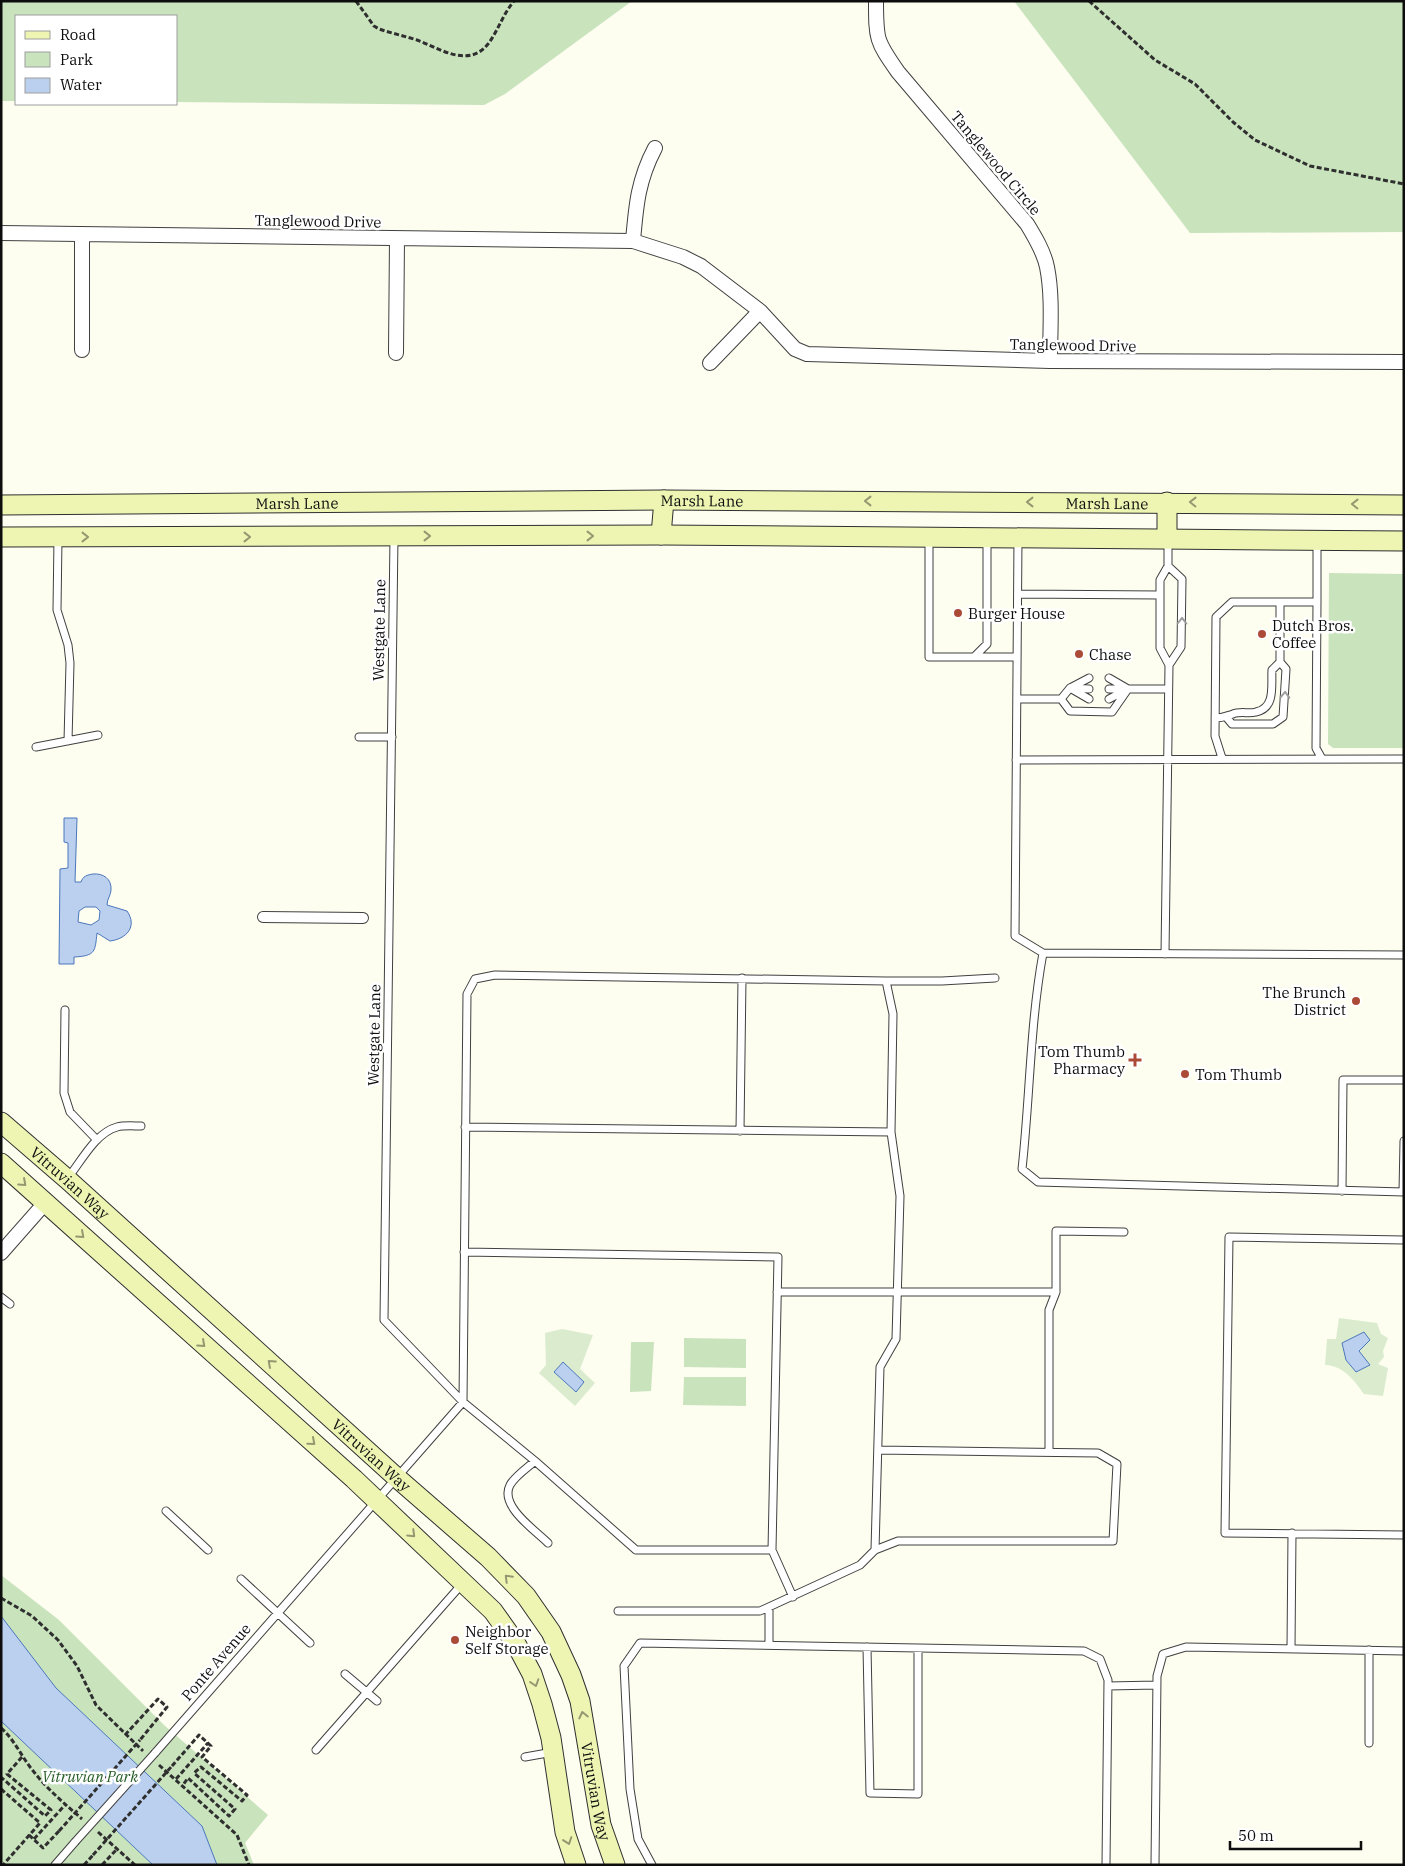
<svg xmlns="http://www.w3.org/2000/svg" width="1405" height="1866" font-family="'IBM Plex Serif',serif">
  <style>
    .green { fill: #c9e3bd }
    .pitch { fill: #dbecce }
    .water { fill: #bbd0ee; stroke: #4b77bc; fill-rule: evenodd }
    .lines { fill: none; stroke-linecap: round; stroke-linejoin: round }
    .service-casing { stroke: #404040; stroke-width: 9 }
    .pedestrian-casing { stroke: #404040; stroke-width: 12 }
    .minor-casing { stroke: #404040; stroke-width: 16 }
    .secondary-casing { stroke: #2f2f2f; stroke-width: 21 }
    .path { stroke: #2f2f2f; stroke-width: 3; stroke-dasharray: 5 2.5; stroke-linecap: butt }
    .service { stroke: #fff; stroke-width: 7 }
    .pedestrian { stroke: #fff; stroke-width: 10 }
    .minor { stroke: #fff; stroke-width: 14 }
    .secondary { stroke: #eef5b3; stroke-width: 19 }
    .service-bridge-casing { stroke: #404040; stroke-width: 9; stroke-linecap: butt }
    .path-bridge { stroke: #2f2f2f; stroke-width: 3; stroke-dasharray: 5 2.5; stroke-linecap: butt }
    .service-bridge { stroke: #fff; stroke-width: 7 }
    .oneway { stroke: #949871 }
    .oneway2 { stroke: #9e9e9e }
    .poi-dot { fill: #ab4a37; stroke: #fff; stroke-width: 2 }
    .labels { text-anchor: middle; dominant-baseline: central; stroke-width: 5; stroke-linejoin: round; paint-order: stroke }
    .street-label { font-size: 15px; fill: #0d0d0d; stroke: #fff }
    .poi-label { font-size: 15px; fill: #0d0d0d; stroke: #fff; text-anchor: start }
    .park-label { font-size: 15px; font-style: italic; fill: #265d26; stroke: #fff }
  </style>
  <rect width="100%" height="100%" fill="#fdfdf0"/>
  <!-- green -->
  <path class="green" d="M1,1H632L505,94L484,105L176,102V16H16V101H1Z
    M1014,1H1404V232L1190,233Z
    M1329,573L1404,574V748H1333L1328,744Z
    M684,1338L746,1339V1368L684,1367Z
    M631,1342H654L651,1391L630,1392Z
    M684,1377H746V1406L683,1405Z
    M1,1575L59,1620L164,1725L268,1815L245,1843L254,1865H1Z"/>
  <!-- pitch -->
  <path class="pitch" d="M1339,1318L1377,1323L1381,1334L1388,1338L1383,1351L1384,1357L1378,1364L1388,1368L1383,1396L1364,1394C1354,1380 1344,1366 1325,1365L1327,1339H1336Z
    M562,1329L593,1335L580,1369L595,1383L575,1406L539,1373L546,1365L545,1333Z"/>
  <!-- water -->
  <path class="water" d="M64,818H77L75,882H81C83,876 87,875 93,874C103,873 112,879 111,890C111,895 107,899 107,905L127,911C138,927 126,939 110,941L97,933C95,951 96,956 74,957V964H59L60,869L68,868V843L64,842ZM85,907H96L100,911L99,920L91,925L78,922L79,911Z
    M1364,1332L1370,1340L1359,1351L1370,1365L1356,1372L1346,1360L1342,1343Z
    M563,1362L584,1382L576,1392L554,1372Z
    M1,1616L56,1688L202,1826L217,1865H153L1,1721Z"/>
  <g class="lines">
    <!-- service casing -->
    <g class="service-casing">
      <path id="service" d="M58,538L57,610L68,645L70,663L68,741
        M1018,538L1015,936L1043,953L1404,955
        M929,539V657H974L987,644V538
        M1168,566L1182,579L1181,647L1169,665
        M1018,594L1160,595
        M1317,602V542
        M974,657H1017
        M1109,678L1128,689
        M1070,688L1089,699
        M1073,688L1089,689
        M1109,689H1167
        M1017,699H1061L1070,711L1112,712L1128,689
        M1061,699L1070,688L1089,678
        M1109,699L1126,690
        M1215,718C1223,718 1226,716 1233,714C1240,711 1249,714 1256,712C1276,708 1271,685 1272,670L1280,662
        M1227,718L1232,724H1273L1283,717L1286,669L1280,662V602
        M359,737H392
        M36,747L98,735
        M1222,758L1215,736L1216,617L1232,602H1317L1316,748L1322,759
        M1016,760L1404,759
        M1043,953C1030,1024 1030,1097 1022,1169L1038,1182L1404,1192
        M1165,954L1169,665L1160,648V580L1168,566V541
        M65,1010L64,1093L70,1112L97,1140
        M465,1127L891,1132
        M740,1131L742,978
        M67,1179C81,1162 95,1133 117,1127C124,1125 134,1126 141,1126
        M1342,1191L1343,1080H1404
        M1403,1192L1404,1141
        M1404,1240L1229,1237L1225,1533L1404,1535
        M464,1252L778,1257L772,1550L793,1597
        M777,1292H1056V1231L1124,1232
        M1,1297L10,1304
        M1049,1452V1310L1056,1292
        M535,1461C527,1468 515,1476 510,1485C499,1506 535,1530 548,1543
        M166,1511L208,1550
        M772,1550H636L535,1461L463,1402L467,994L475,979L495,975L886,981H942L995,978
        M875,1550L880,1367L896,1339L900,1196L891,1132L893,1014L886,981
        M241,1579L310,1643
        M618,1611H760L860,1565L875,1550L898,1541H1113L1117,1464L1098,1453L878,1450
        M769,1645V1608
        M867,1647L870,1793L918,1794V1648
        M1291,1648L1292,1533
        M345,1674L377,1701
        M1108,1686L1157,1685
        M1369,1743V1650
        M316,1750L462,1584
        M155,1753L463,1402L384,1320L394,536
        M525,1757L553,1752
        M55,1865L75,1842
        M652,1865L638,1839L630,1789L624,1666L640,1643L1084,1651L1100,1659L1108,1680L1106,1865
        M1155,1865L1157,1676L1163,1654L1186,1647L1404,1651"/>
    </g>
    <!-- pedestrian casing -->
    <g class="pedestrian-casing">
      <path id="pedestrian" d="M263,917L363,918"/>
    </g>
    <!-- minor casing -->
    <g class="minor-casing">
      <path id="minor" d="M876,1C876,39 876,41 898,72L1027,224C1035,237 1044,252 1047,267C1053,297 1050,331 1050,361
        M1,233L633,241L683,257L701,266L760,311L795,349L807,354L1050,361L1404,362
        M633,241C636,206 638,180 655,148
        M82,350V234
        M396,353L397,239
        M710,363L760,311
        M1,1253L45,1203"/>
    </g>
    <!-- secondary casing -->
    <g class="secondary-casing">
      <g id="secondary">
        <path d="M1167,502V539"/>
        <path id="s1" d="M1,505L664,500L1404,505"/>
        <path d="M661,535L664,500"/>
        <path d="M1,537L661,535L1404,541"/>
        <path id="s2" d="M1,1122L67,1179L396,1477L488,1557L526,1596L551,1632L571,1675L580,1701L601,1825L615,1865"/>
        <path d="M1,1163L354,1479L493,1611L515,1642L532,1674L542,1704L551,1738L565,1832L576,1865"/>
      </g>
    </g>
    <!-- path -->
    <path class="path" d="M356,1L374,26L379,29C391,33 404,36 417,40C439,48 468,69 488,44C498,31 503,14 514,1
      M1089,1L1155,60L1195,84L1233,122L1255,140L1310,166L1404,184
      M1,1598L32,1616L58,1640L77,1666L96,1705L143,1751
      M1,1728C15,1740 22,1758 34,1772C48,1790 65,1804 82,1819
      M125,1735L158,1699L167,1707L140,1740
      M159,1765L237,1835L249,1865
      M172,1766L199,1735L211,1746L202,1757L247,1795L242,1801L201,1767L194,1773L235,1809L229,1816L188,1778L183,1785
      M176,1779L208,1743
      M1,1780L2,1778L45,1816L51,1810L7,1774L22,1757
      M1,1789L40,1823L3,1865
      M98,1832L135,1865
      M29,1835L43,1848L59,1831
      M34,1839L65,1805
      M84,1865L93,1855
      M102,1865L117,1849"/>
    <!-- service -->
    <use href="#service" class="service"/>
    <!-- pedestrian -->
    <use href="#pedestrian" class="pedestrian"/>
    <!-- minor -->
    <use href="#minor" class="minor"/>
    <!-- secondary -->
    <use href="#secondary" class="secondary"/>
    <!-- service-bridge casing -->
    <g class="service-bridge-casing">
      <path id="service-bridge" d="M75,1842L155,1753"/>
    </g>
    <!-- path-bridge -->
    <path class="path-bridge" d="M59,1831L140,1740
      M93,1855L172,1766"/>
    <!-- service-bridge -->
    <use href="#service-bridge" class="service-bridge"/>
  </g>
  <!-- one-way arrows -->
  <defs><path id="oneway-chevron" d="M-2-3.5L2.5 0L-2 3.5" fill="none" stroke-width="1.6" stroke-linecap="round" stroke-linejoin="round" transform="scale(1.25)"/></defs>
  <g class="oneway">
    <use href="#oneway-chevron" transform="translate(868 501) rotate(-180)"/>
    <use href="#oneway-chevron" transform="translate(1030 502) rotate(-180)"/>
    <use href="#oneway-chevron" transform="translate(1193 502) rotate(-179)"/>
    <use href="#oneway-chevron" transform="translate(1355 504) rotate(-179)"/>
    <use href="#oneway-chevron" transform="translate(427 536)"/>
    <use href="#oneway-chevron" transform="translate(590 536)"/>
    <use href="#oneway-chevron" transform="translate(85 537)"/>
    <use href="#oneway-chevron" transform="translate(247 537)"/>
    <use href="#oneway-chevron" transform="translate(23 1183) rotate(42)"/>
    <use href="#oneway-chevron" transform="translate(81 1235) rotate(42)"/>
    <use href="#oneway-chevron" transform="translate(202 1344) rotate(42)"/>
    <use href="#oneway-chevron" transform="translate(271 1363) rotate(-138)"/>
    <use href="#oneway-chevron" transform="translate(312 1442) rotate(41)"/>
    <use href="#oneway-chevron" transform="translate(412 1534) rotate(44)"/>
    <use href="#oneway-chevron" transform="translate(508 1578) rotate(-135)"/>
    <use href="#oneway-chevron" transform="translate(535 1683) rotate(72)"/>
    <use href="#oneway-chevron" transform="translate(583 1715) rotate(-103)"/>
    <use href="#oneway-chevron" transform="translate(568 1841) rotate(71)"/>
  </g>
  <g class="oneway2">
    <use href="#oneway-chevron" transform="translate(1182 621) rotate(-90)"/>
    <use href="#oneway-chevron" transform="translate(1285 695) rotate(-88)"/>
  </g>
  <!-- markers -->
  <g class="poi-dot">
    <circle cx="958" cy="613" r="5"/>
    <circle cx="1262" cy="634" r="5"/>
    <circle cx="1079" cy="654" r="5"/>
    <circle cx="1356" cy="1001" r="5"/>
    <path d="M1132.5 1052.5h5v5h5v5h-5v5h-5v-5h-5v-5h5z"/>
    <circle cx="1185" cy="1074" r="5"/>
    <circle cx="455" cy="1640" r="5"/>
  </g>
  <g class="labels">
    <!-- street labels -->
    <g class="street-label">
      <text transform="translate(996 163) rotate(50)">Tanglewood Circle</text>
      <text transform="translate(318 221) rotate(1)">Tanglewood Drive</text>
      <text transform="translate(1073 345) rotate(1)">Tanglewood Drive</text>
      <text stroke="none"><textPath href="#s1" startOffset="701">Marsh Lane</textPath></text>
      <text stroke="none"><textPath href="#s1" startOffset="1106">Marsh Lane</textPath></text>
      <text stroke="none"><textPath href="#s1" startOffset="296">Marsh Lane</textPath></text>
      <text transform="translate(379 630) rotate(-89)">Westgate Lane</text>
      <text transform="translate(374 1035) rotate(-89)">Westgate Lane</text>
      <text stroke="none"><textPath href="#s2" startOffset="92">Vitruvian Way</textPath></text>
      <text stroke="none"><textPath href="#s2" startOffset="498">Vitruvian Way</textPath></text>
      <text transform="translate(216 1662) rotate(-49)">Ponte Avenue</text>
      <text stroke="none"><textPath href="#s2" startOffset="918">Vitruvian Way</textPath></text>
    </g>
    <!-- poi labels -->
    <g class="poi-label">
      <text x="968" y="613">Burger House</text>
      <text x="1272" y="625">Dutch Bros.<tspan x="1272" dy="17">Coffee</tspan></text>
      <text x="1089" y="654">Chase</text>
      <text x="1346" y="992" text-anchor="end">The Brunch<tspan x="1346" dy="17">District</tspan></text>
      <text x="1125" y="1051" text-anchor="end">Tom Thumb<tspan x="1125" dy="17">Pharmacy</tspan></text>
      <text x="1195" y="1074">Tom Thumb</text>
      <text x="465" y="1631">Neighbor<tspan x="465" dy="17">Self Storage</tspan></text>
    </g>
    <!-- park labels -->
    <g class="park-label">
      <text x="90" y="1776">Vitruvian Park</text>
    </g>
  </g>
  <!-- border -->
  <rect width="1405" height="1866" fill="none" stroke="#0d0d0d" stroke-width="5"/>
  <!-- legend -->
  <rect x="15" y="15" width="162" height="90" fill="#ffffff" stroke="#9e9e9e"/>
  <rect x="25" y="31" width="25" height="8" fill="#eef5b3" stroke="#9e9e9e"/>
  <text x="60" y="40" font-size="15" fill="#0d0d0d">Road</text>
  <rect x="25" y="52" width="25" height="15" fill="#c9e3bd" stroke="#9e9e9e"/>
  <text x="60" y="65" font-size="15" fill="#0d0d0d">Park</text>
  <rect x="25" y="78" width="25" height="15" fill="#bbd0ee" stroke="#9e9e9e"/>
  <text x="60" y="90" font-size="15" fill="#0d0d0d">Water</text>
  <!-- scale -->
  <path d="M1230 1841v8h131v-8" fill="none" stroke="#0d0d0d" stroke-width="2.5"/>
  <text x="1238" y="1841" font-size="15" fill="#0d0d0d" stroke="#ffffff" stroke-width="4" paint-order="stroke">50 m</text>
</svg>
